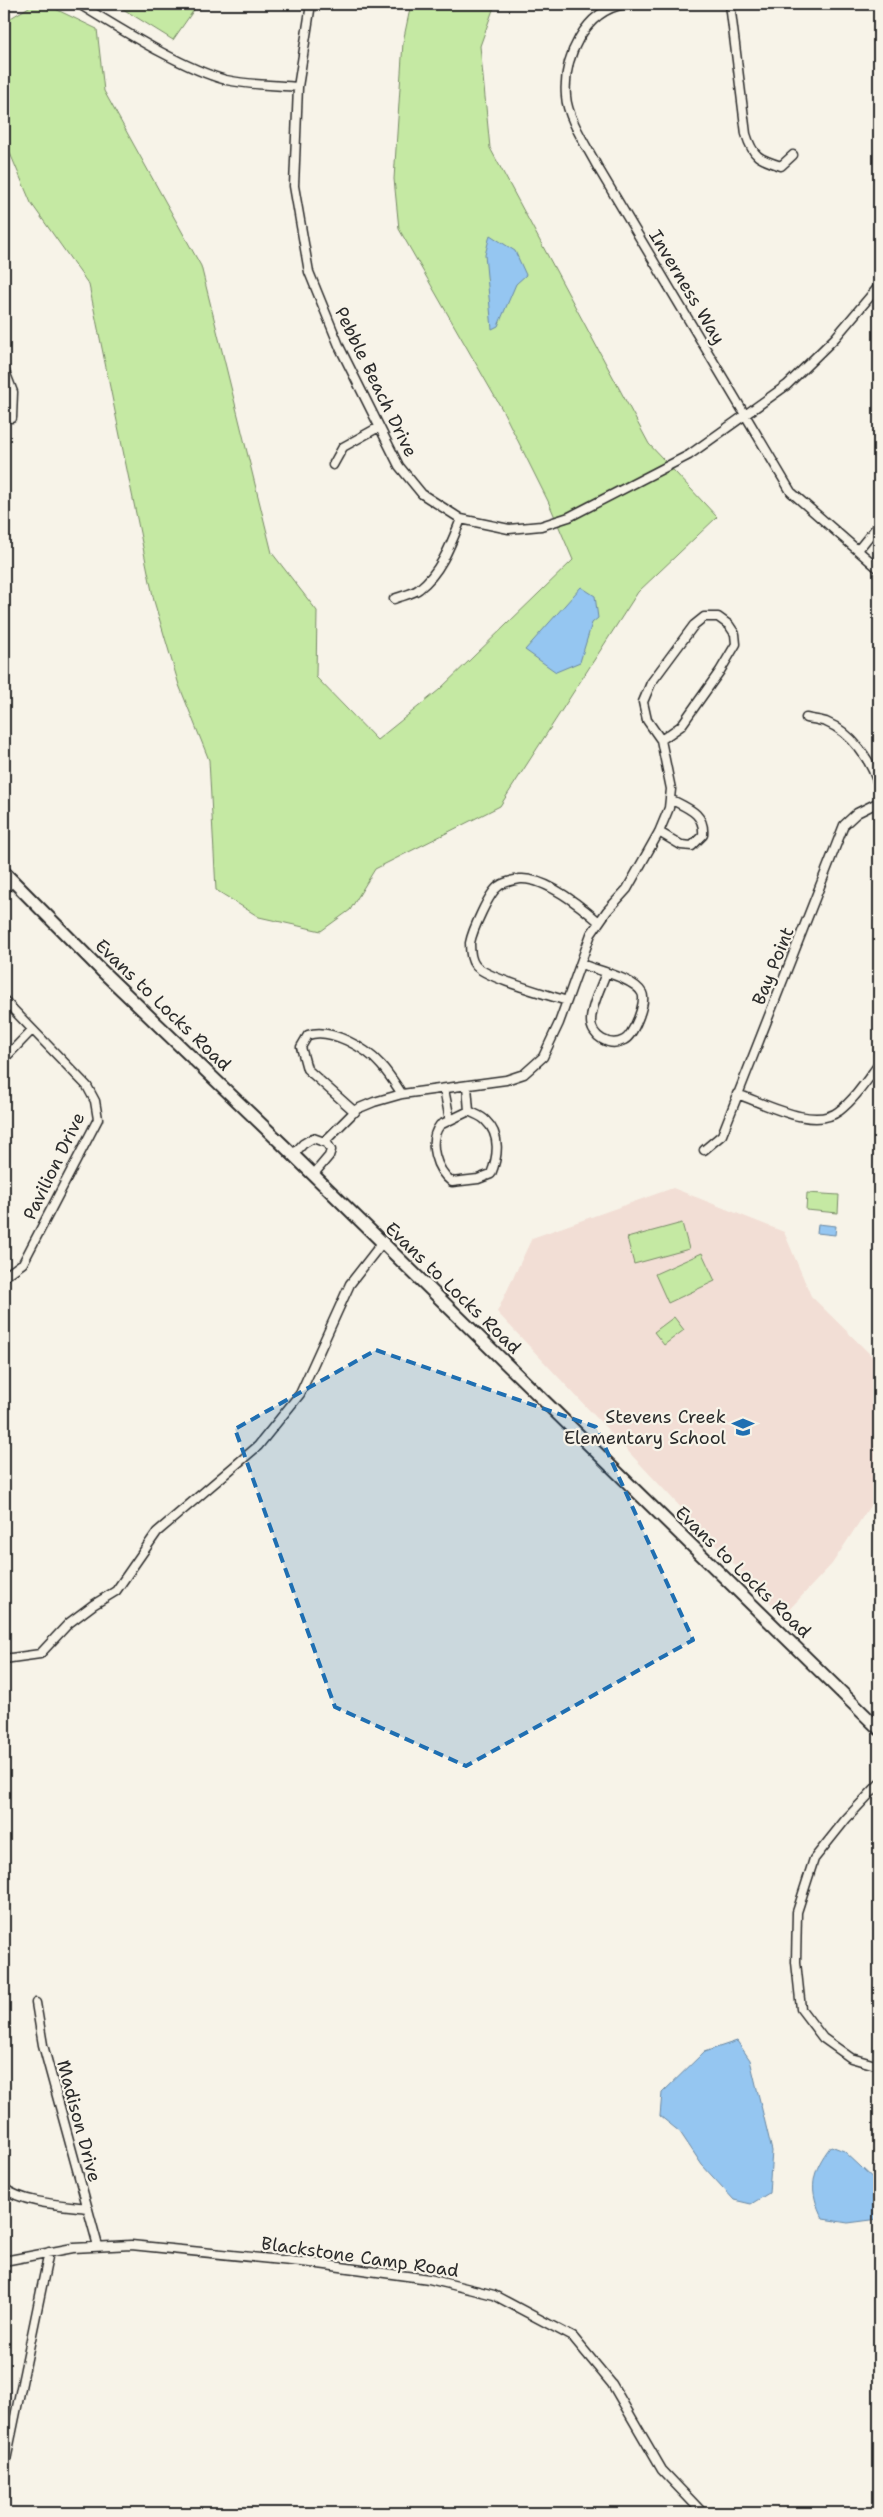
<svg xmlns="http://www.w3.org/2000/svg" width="883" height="2517" font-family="'Shantell Sans',sans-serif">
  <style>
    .built { fill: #f2ded5 }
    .green { fill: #c5e9a3; stroke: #788a67 }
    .water { fill: #95c6f1; stroke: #6b88a2 }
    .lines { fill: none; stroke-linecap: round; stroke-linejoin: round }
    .street-casing { stroke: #2b2b2b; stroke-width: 11 }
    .secondary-casing { stroke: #2b2b2b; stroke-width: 15 }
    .street { stroke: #f7f3e8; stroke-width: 8 }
    .secondary { stroke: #f7f3e8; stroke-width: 11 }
    .marked { fill: #1f6fb2; fill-opacity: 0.2; stroke: #1f6fb2; stroke-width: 4; stroke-dasharray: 10 6; stroke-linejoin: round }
    .labels { text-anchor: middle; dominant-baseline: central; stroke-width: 4.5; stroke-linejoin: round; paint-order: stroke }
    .street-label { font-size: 18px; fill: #2b2b2b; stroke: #f7f3e8 }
    .poi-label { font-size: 18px; fill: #2b2b2b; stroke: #f7f3e8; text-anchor: end }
  </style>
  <rect width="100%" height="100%" fill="#f7f3e8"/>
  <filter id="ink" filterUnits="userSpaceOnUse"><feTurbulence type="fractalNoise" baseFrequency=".02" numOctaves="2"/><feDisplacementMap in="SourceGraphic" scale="10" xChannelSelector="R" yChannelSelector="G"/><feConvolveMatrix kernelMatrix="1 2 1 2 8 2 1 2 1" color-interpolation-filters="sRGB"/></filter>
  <g filter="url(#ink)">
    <!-- built -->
    <path class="built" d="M673,1188L784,1232L811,1296L879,1363V1492L832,1564L783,1616L497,1312L532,1238Z"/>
    <!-- green -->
    <path class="green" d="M34,4H45L97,29L104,91L201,266L272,553L317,611L316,677L377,740L439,690L573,560L548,501L503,411L399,229L394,179L403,42L411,4H495L480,46L490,148L649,444L717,517L638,592L500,806L375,869L350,910L321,931L259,917L216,890L209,760L179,685L154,601L89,285L31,203L4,139V22Z
      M115,4H198L173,40Z
      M807,1193L839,1195L838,1213L806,1210Z
      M682,1223L689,1249L634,1264L627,1238Z
      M702,1253L715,1281L668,1303L655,1274Z
      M674,1317L684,1330L664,1345L654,1332Z"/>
    <!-- water -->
    <path class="water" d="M490,235L515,251L526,275L516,284L498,326L492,329L485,255Z
      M581,587L595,596L598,618L592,623L580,662L556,672L525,650Z
      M818,1224L836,1226L835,1235L817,1233Z
      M737,2041L750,2060L772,2151L769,2193L751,2204L734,2200L702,2165L680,2132L660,2116L662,2093L704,2052Z
      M831,2146L844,2151L879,2184V2219L848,2223L823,2219C808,2190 811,2172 831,2146Z"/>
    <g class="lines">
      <!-- street casing -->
      <g class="street-casing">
        <path id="street" d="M79,4C119,28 181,68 226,80C249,85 275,85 298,87
          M311,4L298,87L294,186L309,272L340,348L399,466L422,494L461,519L509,529L541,526L569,517L689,455L787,385L835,338L879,286
          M625,4C584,11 563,58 566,96C567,117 587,147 597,166L791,492L879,569
          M730,4L746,134C753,157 759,159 781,166L793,155
          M877,4L879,6
          M4,369L13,392L12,418
          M333,465L343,447L379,427
          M858,550L879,524
          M394,599C401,596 413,594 419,589C441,572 451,544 461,519
          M806,718C812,719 820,720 826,722C851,732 873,762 879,788
          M659,832L681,845L692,846L703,835C705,813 687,808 670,799
          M4,890L12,882
          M581,964C596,970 634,978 642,993C647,1002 633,1036 624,1040C609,1048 591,1036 591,1021C591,1006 601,987 606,973
          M4,1000L87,1086L95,1101L98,1119L23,1263L4,1277
          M567,1001C549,995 485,978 475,965C471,960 470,950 470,943C472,932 489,892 499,886C504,882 514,880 520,879C545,877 582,907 599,922
          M4,1059L32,1030
          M467,1086L469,1111C474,1114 482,1116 486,1121C501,1135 498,1157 491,1174L478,1179L452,1182C436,1170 427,1142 440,1125L469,1111
          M444,1089L450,1120
          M737,1094C764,1103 814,1131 839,1111C855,1099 867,1080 879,1064
          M355,1112L307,1069L301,1047L308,1035C330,1027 366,1048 381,1065C389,1074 396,1085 402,1094
          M325,1141L357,1109L374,1102L402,1094L506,1080L524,1074L543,1057L559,1023L591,934L607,911L627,889L659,832L669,808L671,789L661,740L647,720L643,702L651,683L694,625L704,617H718L729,625L735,634L736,644L720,671L681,726L661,740
          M704,1150L722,1135L844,825L857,813L879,802
          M293,1155L303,1144L313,1138L327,1143L331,1150L329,1156L313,1175
          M4,1659L40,1654L69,1623L93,1605L116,1591L157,1532L258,1446L300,1394L350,1284L382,1243
          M879,1784L846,1819L814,1859L797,1912L796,1962L801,2009L823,2038L851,2058L879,2066
          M36,2003L43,2045L98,2246
          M4,2188C22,2203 64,2205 87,2208
          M4,2261L73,2248L131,2245L311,2263L429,2279L494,2295L573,2337L612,2384L662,2470L703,2513
          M4,2470L49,2252"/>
      </g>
      <!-- secondary casing -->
      <g class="secondary-casing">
        <path id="secondary" d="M4,872L101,970L283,1145L879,1729"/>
      </g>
      <!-- street -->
      <use href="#street" class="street"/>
      <!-- secondary -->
      <use href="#secondary" class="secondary"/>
    </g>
  </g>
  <!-- marked area -->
  <path class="marked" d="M376,1350L596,1427L693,1640L466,1766L335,1707L235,1429Z"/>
  <!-- icons -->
  <defs>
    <g id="school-bare" transform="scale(1.725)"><path d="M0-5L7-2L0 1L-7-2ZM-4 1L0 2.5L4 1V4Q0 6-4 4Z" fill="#1f6fb2" stroke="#f7f3e8" stroke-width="2.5" paint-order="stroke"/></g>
  </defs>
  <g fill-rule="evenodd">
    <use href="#school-bare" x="743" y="1427"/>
  </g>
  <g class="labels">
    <!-- street labels -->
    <g class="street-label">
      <text transform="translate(687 287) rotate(59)">Inverness Way</text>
      <text transform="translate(376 382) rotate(64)">Pebble Beach Drive</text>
      <text transform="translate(773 966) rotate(-68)">Bay Point</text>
      <text transform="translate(163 1005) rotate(44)">Evans to Locks Road</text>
      <text transform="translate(54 1166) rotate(-64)">Pavilion Drive</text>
      <text transform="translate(453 1288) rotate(44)">Evans to Locks Road</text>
      <text transform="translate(743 1572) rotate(44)">Evans to Locks Road</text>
      <text transform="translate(79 2121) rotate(75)">Madison Drive</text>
      <text transform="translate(360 2257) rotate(8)">Blackstone Camp Road</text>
    </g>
    <!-- poi labels -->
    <g class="poi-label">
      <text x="726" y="1417">Stevens Creek<tspan x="726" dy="21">Elementary School</tspan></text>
    </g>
  </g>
  <!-- margin -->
  <rect width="883" height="2517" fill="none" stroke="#f7f3e8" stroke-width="20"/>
  <rect x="10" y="10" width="863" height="2497" fill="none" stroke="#2b2b2b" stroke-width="2" filter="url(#ink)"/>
</svg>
